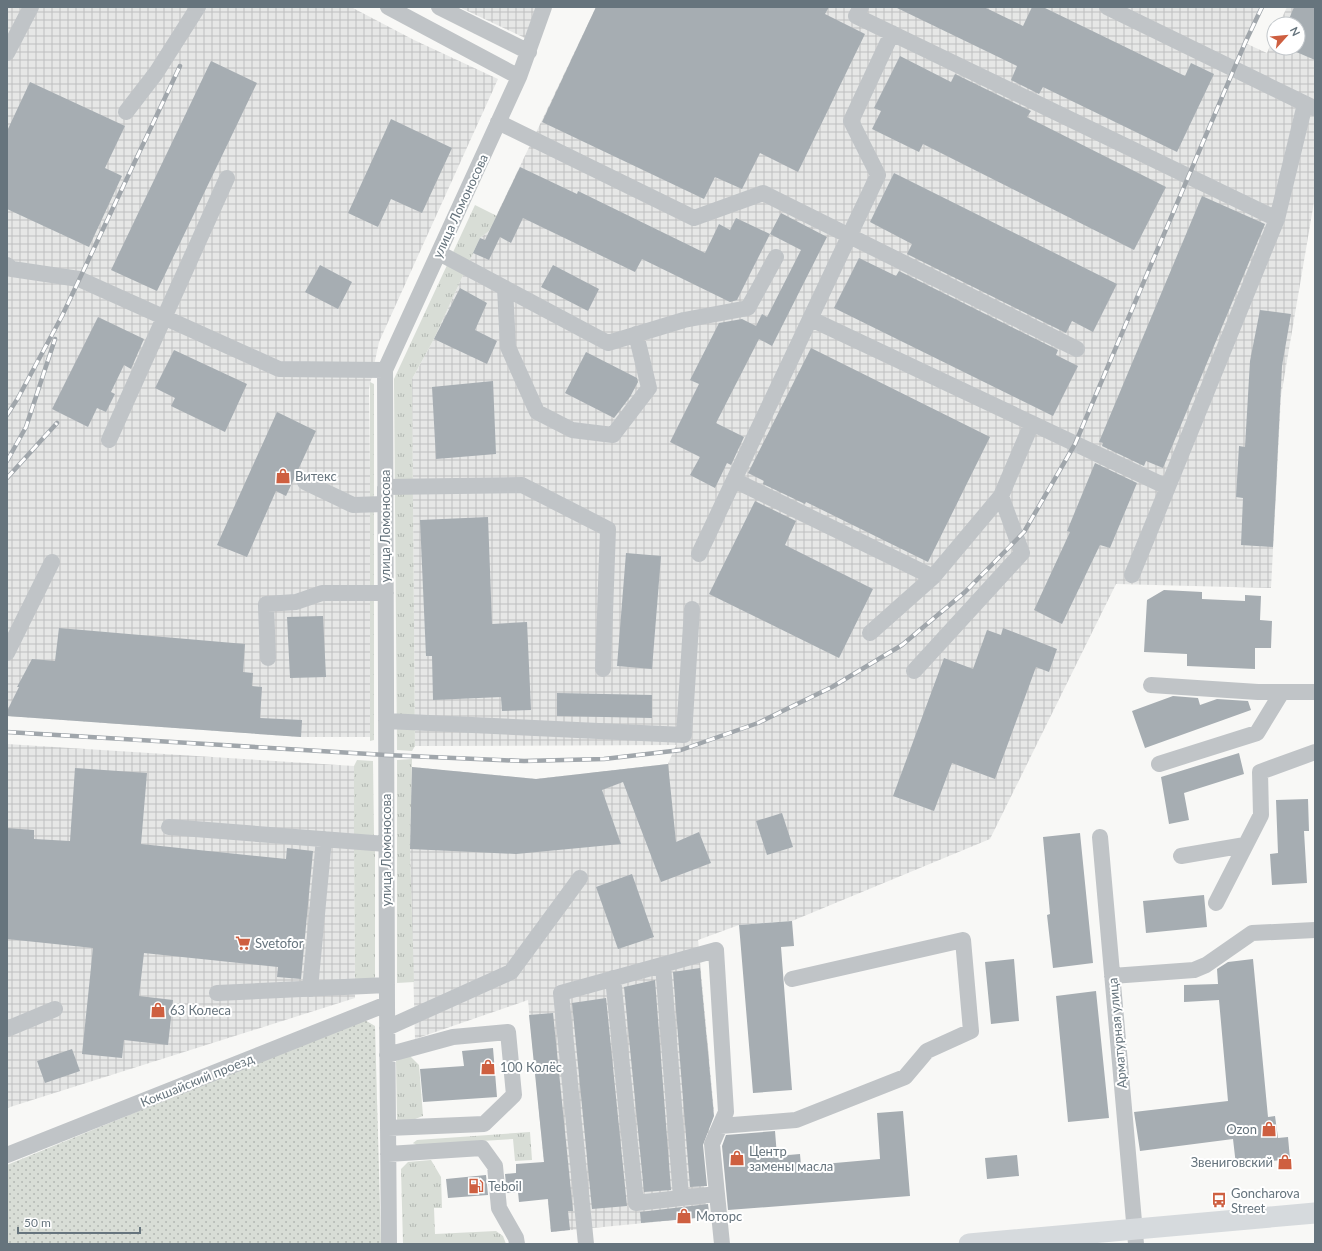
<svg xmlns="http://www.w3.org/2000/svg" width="1322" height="1251" font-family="Lato,sans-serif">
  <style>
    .industrial { fill: url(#industrial-grid) }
    .grass { fill: url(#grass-tufts) }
    .park { fill: url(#park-dots) }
    .building { fill: #a6adb2 }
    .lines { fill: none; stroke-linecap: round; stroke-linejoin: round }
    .minor { stroke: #c0c4c7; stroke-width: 16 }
    .major { stroke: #d6dadd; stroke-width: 21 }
    .rail-casing { stroke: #a0a6ab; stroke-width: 4.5 }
    .rail { stroke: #fff; stroke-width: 3; stroke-dasharray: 9; stroke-linecap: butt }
    .labels { text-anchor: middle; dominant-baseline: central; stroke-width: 4; stroke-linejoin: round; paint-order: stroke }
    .street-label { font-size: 13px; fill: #66747d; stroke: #fff }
    .poi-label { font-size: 13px; fill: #66747d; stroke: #fff; text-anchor: start }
  </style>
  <defs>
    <pattern id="industrial-grid" width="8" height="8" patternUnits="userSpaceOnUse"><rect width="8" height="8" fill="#e6e7e6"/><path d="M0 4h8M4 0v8" fill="none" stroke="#bec0c0"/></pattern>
    <pattern id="grass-tufts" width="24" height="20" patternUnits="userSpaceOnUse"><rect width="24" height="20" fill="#d8ddd6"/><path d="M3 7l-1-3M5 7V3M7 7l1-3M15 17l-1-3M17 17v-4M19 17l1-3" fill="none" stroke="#b3b8b3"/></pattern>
    <pattern id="park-dots" width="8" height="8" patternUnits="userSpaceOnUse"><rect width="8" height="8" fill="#d8ddd6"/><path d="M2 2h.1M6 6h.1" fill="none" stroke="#b3b8b3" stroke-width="1.8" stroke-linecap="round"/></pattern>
  </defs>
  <rect width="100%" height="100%" fill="#f8f8f6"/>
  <!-- industrial -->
  <path class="industrial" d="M7,7H351L414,40L498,79L379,342L369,389L371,557V737H301L7,716Z
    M459,7H536L527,39Z
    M596,7H1262L1245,43L1267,53L1274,36V48H1298V24H1279L1287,7H1315V196L1281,396L1271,588L1116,584L990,839L792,921L739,925L698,940L714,1111L707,1112L709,1133L699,1134L707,1217L551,1232L528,1000L415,1039L410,849L412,767L536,779L668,764L676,745L415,746L412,379L434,339L480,238L489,231Z
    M7,744L354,766L355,998L7,1108Z"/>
  <!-- grass -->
  <path class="grass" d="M475,205L497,216L489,231L480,238L434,339L412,379L415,746L412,751L397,750L394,379Z
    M370,382L374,384V740L370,741Z
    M412,759L410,849L414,982L397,983V760Z
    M357,760L373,761L374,835H354V766Z
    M375,848V979H355L354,849Z
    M409,1055L419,1065L423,1116L410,1121H397L396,1061Z
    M530,1132L532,1160L515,1161L513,1139L417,1145L413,1143L417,1140Z
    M431,1160L441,1177L442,1208H434L435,1234L496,1231L503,1236L506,1244H403L401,1169L408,1162Z"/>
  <!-- park -->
  <path class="park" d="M363,1019L375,1026L381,1244H7V1165Z"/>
  <!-- building -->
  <path class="building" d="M596,7H829L825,14L865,34L798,172L760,153L742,189L715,177L704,199L542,122Z
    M895,7H984L1023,26L1032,7H1043L1185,76L1191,63L1214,74L1177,152L1043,87L1039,94L1011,80L1017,66Z
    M1294,7H1315V60L1287,48H1298V24H1287Z
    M900,56L951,82L955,74L1031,111L1027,117L1166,187L1134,250L923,144L919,152L872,129L881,111L874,108Z
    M211,61L257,83L157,291L111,270Z
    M30,82L125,126L105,168L122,176L89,247L7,209V131Z
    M391,119L452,148L422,213L391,199L378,227L348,213Z
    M520,167L577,194L578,191L705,253L719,224L730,230L736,218L770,234L737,300L730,302L642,259L635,272L523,218L511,243L500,237L489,260L473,253L480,238L485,240Z
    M894,173L1117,284L1093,332L1072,321L1066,333L907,254L912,244L870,222Z
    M1202,196L1265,224L1163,468L1146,461L1144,466L1102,446L1103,443L1099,442Z
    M781,213L827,237L772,346L759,339L716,423L744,437L731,465L727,463L715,488L690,475L700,457L670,442L699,384L690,380L719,323L742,319L756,326L762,314L767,317L801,250L770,234Z
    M859,258L896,276L899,271L1058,350L1056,355L1078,366L1053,416L834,308Z
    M320,265L352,282L338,309L305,292Z
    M553,265L599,289L588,311L541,287Z
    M460,288L487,303L475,330L497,341L487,364L434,339Z
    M1260,310L1291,314L1282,366L1273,547L1241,545L1243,498L1236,497L1239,446L1245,447L1250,361Z
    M98,317L144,339L131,369L124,365L111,392L115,394L106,412L97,408L88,427L52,409Z
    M811,348L990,437L928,562L806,502L805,504L763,484L764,481L748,473Z
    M174,350L247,384L225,432L171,406L175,398L155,388Z
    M586,352L637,378L638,382L630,397L614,418L565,393Z
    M493,381L496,454L436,459L432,387Z
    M277,412L316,431L286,496L276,491L247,557L217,545Z
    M1095,463L1137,483L1110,548L1100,545L1062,624L1034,610L1070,532L1067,531Z
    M755,501L796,521L785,545L873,589L839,658L709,594Z
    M488,517L492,624L527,622L531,710L502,711L501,697L433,700L432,656H426L420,520Z
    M626,553L661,556L652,669L617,666Z
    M1164,590L1202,592V599L1245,601V595L1261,596L1260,620L1272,621L1271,648H1255V669L1187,666V654L1144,652L1147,600Z
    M323,616L326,677L290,678L287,617Z
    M59,628L245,644L243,672L253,673L252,686L262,687L260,718L302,720L301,737L7,716V711L19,687H17L32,659L55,661Z
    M1003,628L1057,649L1049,672L1036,667L995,779L952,763L934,811L893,796L944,658L973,669L987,630L1001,635Z
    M557,693L652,695V718L557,716Z
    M1173,696L1198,698L1200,705L1217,699L1248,701L1251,710L1145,748L1132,711Z
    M1239,753L1244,774L1184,793L1189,820L1169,824L1161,777Z
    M668,764L676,842L699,832L711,863L661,882L623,782L602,790L621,844L516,854L410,849L412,767L536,779Z
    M75,768L147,773L141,844L286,859L287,848L313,851L301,979L277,977L278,967L144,953L139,996L173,1000L168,1045L124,1040L122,1058L82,1054L93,948L7,939V828L34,830V839L70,841Z
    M1308,799L1309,831H1304L1307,883L1272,885L1270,854L1278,853L1276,800Z
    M782,813L793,847L767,855L756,821Z
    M1080,833L1093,963L1053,968L1047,915L1050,914L1043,837Z
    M632,874L654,937L618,949L596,887Z
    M1204,895L1207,927L1146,933L1143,901Z
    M792,921L794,946L781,947L792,1090L753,1093L739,925Z
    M1014,959L1019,1021L991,1024L985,962Z
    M1253,959L1268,1117L1275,1116L1278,1138L1288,1137L1290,1159L1236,1165L1233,1139L1140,1151L1134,1112L1228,1101L1219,1000L1184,1002V985L1218,984L1217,969L1228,962Z
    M700,968L714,1116L703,1145L707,1186L690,1187L673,972Z
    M655,980L671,1190L644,1192L624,987Z
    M1096,991L1109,1118L1068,1122L1056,996Z
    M606,998L627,1206L592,1209L572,1003Z
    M553,1013L573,1211H568L570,1230L551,1232L548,1199L519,1202L518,1192L507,1193L505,1174L516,1173V1164L544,1162L529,1015Z
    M493,1048L497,1097L423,1102L420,1069L464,1066L462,1051Z
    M72,1049L80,1071L45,1083L37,1061Z
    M903,1111L910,1196L728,1210L722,1146L726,1135L775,1131L777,1156L800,1154L801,1166L880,1159L877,1113Z
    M1017,1155L1019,1176L987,1179L985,1158Z
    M486,1175L488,1195L448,1198L446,1179Z
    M708,1204L709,1212H707V1217L641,1223L640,1212Z"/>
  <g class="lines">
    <!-- minor -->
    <path class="minor" d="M388,7L519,77
      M439,7L529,52
      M861,7L856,16L1277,219
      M1107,7L1314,108
      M7,53L31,7
      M126,112L156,73L198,7
      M498,122L694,218L763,193L1077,349
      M439,253L608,343L684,320L748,308L776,257
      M7,265L12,269L79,279L279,369L385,370
      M505,288L508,347L537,412L572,430L613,435L649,388L636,334
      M811,319L1167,487
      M109,440L227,178
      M734,480L933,577
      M305,482L353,505L385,504V487L522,485L608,529L603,669
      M699,554L878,175L851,121L892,33
      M1132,575L1277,219L1305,104
      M870,633L933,577L1001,496L1032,423
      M7,653L52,562
      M268,658L266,604L296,602L322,593H386
      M914,671L1022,553L1001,496
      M1151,685L1258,692H1315
      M386,721L684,735L692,609
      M1159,764L1257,733L1282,692
      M169,827L386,844
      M1100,837L1136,1244
      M1181,856L1245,845
      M1216,903L1261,815L1260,772L1315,752
      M663,965L681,1197
      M1112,976L1194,970L1206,965L1252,933L1315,930
      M613,978L636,1203L717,1194
      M310,989L324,839
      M217,993L387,985
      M387,1028L511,972L580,878
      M7,1029L55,1009
      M387,1055L453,1037L508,1032L514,1095L484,1124L388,1128
      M720,1126L796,1120L905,1077L927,1051L971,1031L963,940L792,979
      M388,1154L482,1148L495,1166L499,1208L516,1238L517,1244
      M7,1155L387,1004
      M389,1244L387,1004L385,370L519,77L544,7
      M586,1244L561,993L716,950L726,1112L712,1144L722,1244"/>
    <!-- major -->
    <path class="major" d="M969,1244L1315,1213"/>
    <!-- rail casing -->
    <g class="rail-casing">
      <path id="rail" d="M7,415L18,398L62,316L180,66
        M7,461L26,427L55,339
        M7,478L57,423
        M7,732L386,755L524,761L604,759L681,750L758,723L832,687L902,645L965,592L1024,532L1075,444L1245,43L1262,7"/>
    </g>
    <!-- rail -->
    <use href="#rail" class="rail"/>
  </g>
  <!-- icons -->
  <defs>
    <g id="shop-bare" transform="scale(1.2)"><path d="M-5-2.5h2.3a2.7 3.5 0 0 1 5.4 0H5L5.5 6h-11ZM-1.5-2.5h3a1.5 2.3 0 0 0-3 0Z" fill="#ce5f40" stroke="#fff" stroke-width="2.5" paint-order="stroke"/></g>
    <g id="supermarket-bare" transform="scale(1.2)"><path d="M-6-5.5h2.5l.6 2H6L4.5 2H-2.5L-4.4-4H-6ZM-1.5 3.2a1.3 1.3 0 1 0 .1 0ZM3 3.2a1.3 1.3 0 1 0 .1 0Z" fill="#ce5f40" stroke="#fff" stroke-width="2.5" paint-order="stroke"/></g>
    <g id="fuel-bare" transform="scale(1.2)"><path d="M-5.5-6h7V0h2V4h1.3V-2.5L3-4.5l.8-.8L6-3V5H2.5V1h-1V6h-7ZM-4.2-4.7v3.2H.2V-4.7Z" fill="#ce5f40" stroke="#fff" stroke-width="2.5" paint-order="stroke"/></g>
    <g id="bus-bare" transform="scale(1.2)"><path d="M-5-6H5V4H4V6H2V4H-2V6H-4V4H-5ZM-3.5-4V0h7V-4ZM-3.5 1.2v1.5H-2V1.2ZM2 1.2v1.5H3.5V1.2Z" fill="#ce5f40" stroke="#fff" stroke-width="2.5" paint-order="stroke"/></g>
  </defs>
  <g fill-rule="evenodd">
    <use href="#shop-bare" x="283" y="476"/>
    <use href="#supermarket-bare" x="243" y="943"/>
    <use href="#shop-bare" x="158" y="1010"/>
    <use href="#shop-bare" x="488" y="1067"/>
    <use href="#shop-bare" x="1269" y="1129"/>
    <use href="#shop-bare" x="737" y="1158"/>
    <use href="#shop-bare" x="1285" y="1162"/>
    <use href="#fuel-bare" x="476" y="1186"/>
    <use href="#bus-bare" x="1219" y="1200"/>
    <use href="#shop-bare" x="684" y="1216"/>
  </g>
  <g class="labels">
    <!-- street labels -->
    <g class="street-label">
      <text transform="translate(460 206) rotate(-65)">улица Ломоносова</text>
      <text transform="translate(385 526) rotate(-90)">улица Ломоносова</text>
      <text transform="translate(386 850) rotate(-90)">улица Ломоносова</text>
      <text transform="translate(1117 1033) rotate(-95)">Арматурная улица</text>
      <text transform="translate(197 1080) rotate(-22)">Кокшайский проезд</text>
    </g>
    <!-- poi labels -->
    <g class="poi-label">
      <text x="295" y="476">Витекс</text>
      <text x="255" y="943">Svetofor</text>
      <text x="170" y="1010">63 Колеса</text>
      <text x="500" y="1067">100 Колёс</text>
      <text x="1257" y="1129" text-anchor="end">Ozon</text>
      <text x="749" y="1151">Центр<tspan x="749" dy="15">замены масла</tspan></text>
      <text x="1273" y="1162" text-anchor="end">Звениговский</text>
      <text x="488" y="1186">Teboil</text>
      <text x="1231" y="1193">Goncharova<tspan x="1231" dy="15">Street</tspan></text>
      <text x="696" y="1216">Моторс</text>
    </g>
  </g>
  <!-- border -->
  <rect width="1322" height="1251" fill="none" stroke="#66747d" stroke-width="16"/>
  <!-- north arrow -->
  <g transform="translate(1286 36) rotate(63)"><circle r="19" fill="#ffffff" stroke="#c2c7cb"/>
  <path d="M0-3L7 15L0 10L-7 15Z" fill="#ce5f40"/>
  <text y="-6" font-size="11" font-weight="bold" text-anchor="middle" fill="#66747d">N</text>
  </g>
  <!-- scale -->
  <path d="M18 1227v6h122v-6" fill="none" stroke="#66747d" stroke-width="2"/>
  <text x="24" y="1227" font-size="12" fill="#66747d" stroke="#ffffff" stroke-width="3" paint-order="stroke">50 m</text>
</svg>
